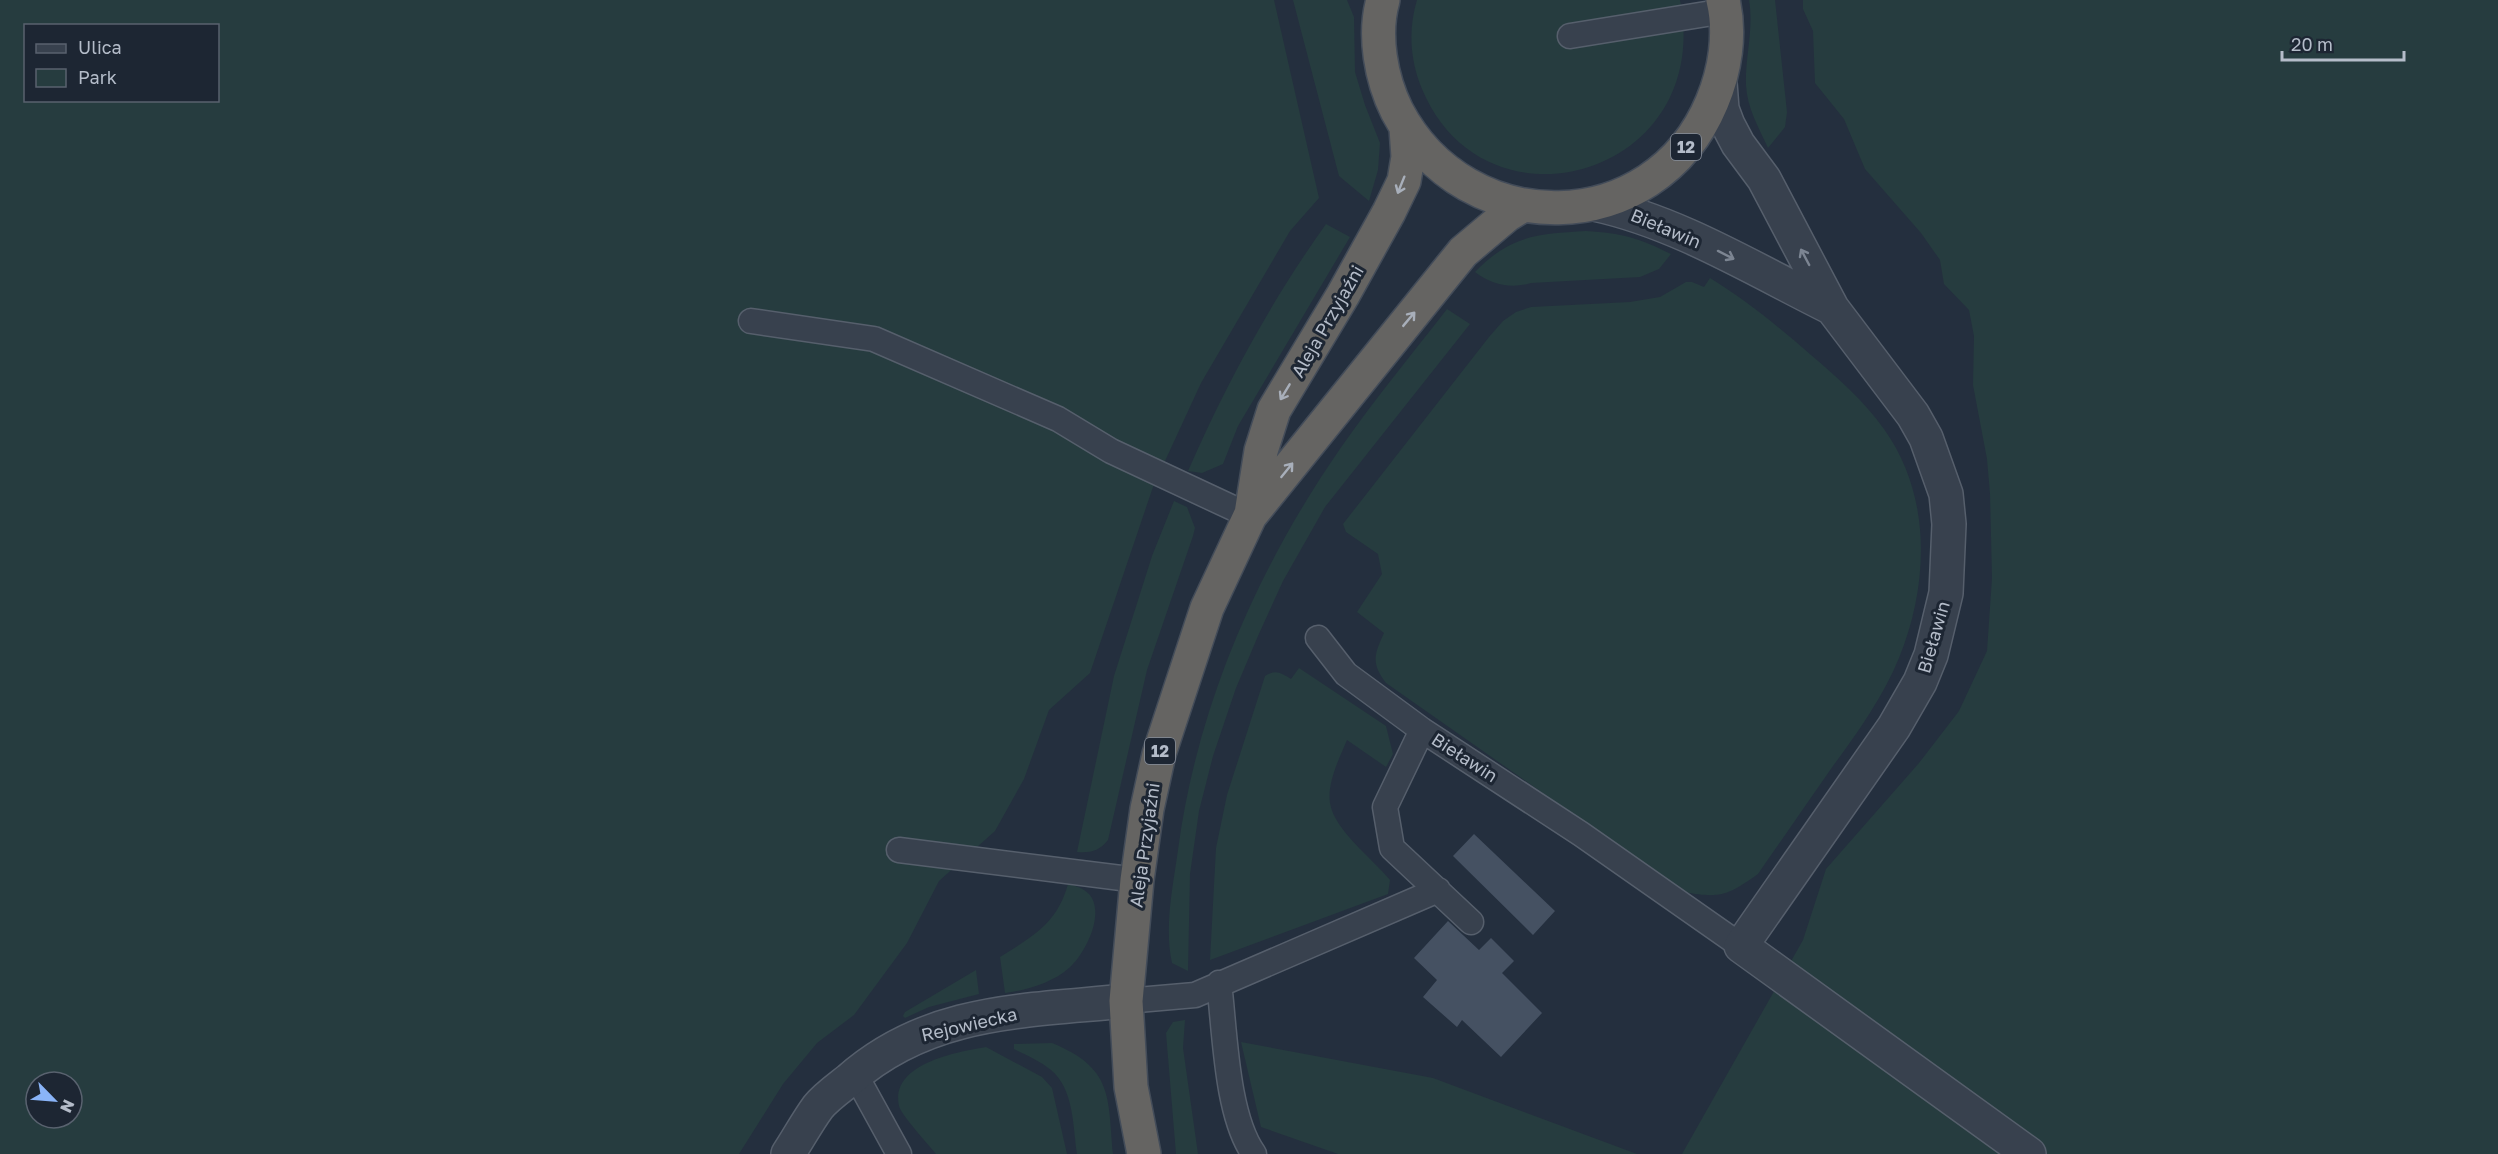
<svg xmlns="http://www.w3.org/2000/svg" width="2498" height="1154" font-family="'Golos Text',sans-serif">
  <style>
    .green { fill: #263c3f; fill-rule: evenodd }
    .building { fill: #455162 }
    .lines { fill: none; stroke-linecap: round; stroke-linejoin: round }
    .service-casing { stroke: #565f6c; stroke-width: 27 }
    .minor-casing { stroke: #565f6c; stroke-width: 36 }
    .tertiary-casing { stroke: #565f6c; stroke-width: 36 }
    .trunk-casing { stroke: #434c59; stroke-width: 36 }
    .service { stroke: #38414e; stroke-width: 24 }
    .minor { stroke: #38414e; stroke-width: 33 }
    .tertiary { stroke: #38414e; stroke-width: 33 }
    .trunk { stroke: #656462; stroke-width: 33 }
    .oneway { stroke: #a8afba }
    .oneway2 { stroke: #7c8592 }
    .labels { text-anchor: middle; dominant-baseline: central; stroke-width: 6; stroke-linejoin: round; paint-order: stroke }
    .shield { fill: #1d2633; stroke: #878f9c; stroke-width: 1.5 }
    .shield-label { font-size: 16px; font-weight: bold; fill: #b4bcc9 }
    .street-label { font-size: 18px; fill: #b4bcc9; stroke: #1d2633 }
  </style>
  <rect width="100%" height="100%" fill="#242f3e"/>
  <!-- green -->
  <path class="green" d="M0,0H1274L1319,198L1290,231L1201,383L1153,487L1090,673L1049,710L1024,779L995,831L939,881L907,943L854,1015L817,1043L783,1084L739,1154H0ZM26,26H218V100H26ZM36,1082H72V1118H36Z
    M1293,0H1347L1354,17L1355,72L1365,105L1380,143L1378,170L1369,201L1339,176Z
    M1417,0H1680C1715,176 1485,241 1422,89C1410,61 1408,29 1417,0Z
    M1749,0H1775L1787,112L1785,127L1768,148C1759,128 1747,108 1746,85C1745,57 1754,29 1749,0Z
    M1803,0H2498V1154H1682L1803,940L1826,869L1919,763L1959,711L1987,651L1992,578L1990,494L1987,459L1973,385L1974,336L1969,310L1944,284L1940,260L1921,233L1865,169L1844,119L1815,83L1813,31L1803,9Z
    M1326,224L1350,237L1238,426L1223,464L1202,473L1188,471C1226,384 1271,301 1326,224Z
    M1586,231C1622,233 1639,238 1671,254L1659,269L1640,277L1531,283C1511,289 1492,285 1475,272C1511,235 1537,234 1586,231Z
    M1710,278C1746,300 1779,327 1811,355C1837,377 1864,401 1884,429C1932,496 1929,584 1899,658C1883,697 1858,732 1833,766C1808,802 1783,838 1758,874C1728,895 1721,899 1684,892L1386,683C1371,663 1374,655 1384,633L1357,612L1382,574L1378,554L1346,532L1343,524L1489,337L1503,321L1516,312L1531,307L1630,302L1660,297L1686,282H1692L1704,287Z
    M1447,309L1470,324L1325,507L1283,581L1258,636L1236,688L1213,756L1199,811L1190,874L1188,971L1172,963C1164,927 1173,886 1178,850C1197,705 1259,565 1342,446C1375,399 1412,354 1447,309Z
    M1174,501L1187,507L1195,528L1193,536L1147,670L1108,840C1099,851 1091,853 1077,852L1114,676L1152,556Z
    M1299,668L1386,726L1393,754L1386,767L1347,740C1339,759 1327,783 1330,803C1334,830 1373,859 1390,880L1388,894L1210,960L1216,848L1227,795L1265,676C1276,669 1281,673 1291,679Z
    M1068,884C1076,886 1083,888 1089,894C1106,913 1085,954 1069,968C1052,983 1027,990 1005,993L1000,957C1033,936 1057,924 1068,884Z
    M976,970L979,994L929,1007L905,1018L903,1016L905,1012Z
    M1185,1020L1183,1048L1198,1154H1176L1166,1033L1173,1022Z
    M1241,1042L1433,1078L1637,1154H1338L1261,1127Z
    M1052,1043C1113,1068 1108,1096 1113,1154H1077C1073,1127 1074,1089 1051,1070C1040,1061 1026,1055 1014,1049V1044Z
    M986,1047L1042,1077L1052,1088L1067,1154H936C929,1145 901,1115 899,1106C890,1063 958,1052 986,1047Z"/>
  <!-- building -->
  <path class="building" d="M1474,834L1555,911L1533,935L1453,856Z
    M1448,921L1479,950L1491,938L1514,961L1502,973L1542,1013L1501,1057L1462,1020L1457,1027L1423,997L1437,980L1414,958Z"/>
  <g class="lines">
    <!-- service casing -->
    <g class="service-casing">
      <path id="service" d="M1570,36L1725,11
        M751,321L874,339L1058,419L1111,451L1250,516
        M1318,638L1346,674L1422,730L1581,834L1741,946
        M1422,730L1385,807L1392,848L1471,922
        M899,850L1137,880
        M1219,983C1225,1031 1226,1115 1254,1154
        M1126,1001L1195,995L1438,890
        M855,1074L899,1154"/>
    </g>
    <!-- minor casing -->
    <g class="minor-casing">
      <path id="minor" d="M1720,83L1722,109L1728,125L1738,144L1764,179L1832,308L1913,415L1926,438L1946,494L1949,524L1946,593L1931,655L1920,682L1894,727L1741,946L2029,1154
        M1594,204C1678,222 1755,270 1832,308"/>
    </g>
    <!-- tertiary casing -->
    <g class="tertiary-casing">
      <path id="tertiary" d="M788,1154C798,1139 807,1122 818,1107C826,1097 839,1088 849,1080C929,1009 1025,1011 1126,1001"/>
    </g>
    <!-- trunk casing -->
    <g class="trunk-casing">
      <path id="trunk" d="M1383,0C1373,35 1381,79 1397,111C1466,242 1654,241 1712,102C1725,71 1731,34 1723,0
        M1251,514L1261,451L1274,410L1343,295L1389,212L1404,181L1408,157L1406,128
        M1144,1154L1131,1087L1126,1001L1137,880L1147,809L1159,754L1207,608L1250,516L1463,252L1507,215L1522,206"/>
    </g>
    <!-- service -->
    <use href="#service" class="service"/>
    <!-- minor -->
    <use href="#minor" class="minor"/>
    <!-- tertiary -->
    <use href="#tertiary" class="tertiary"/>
    <!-- trunk -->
    <use href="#trunk" class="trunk"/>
  </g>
  <!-- one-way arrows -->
  <defs><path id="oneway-shaft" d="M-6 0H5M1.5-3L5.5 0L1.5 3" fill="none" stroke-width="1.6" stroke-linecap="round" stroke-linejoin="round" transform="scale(1.5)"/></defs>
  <g class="oneway">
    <use href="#oneway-shaft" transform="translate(1401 185) rotate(112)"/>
    <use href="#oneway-shaft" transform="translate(1409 319) rotate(-50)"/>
    <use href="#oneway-shaft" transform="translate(1285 392) rotate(121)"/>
    <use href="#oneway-shaft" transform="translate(1287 470) rotate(-51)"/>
  </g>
  <g class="oneway2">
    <use href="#oneway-shaft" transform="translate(1726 255) rotate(27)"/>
    <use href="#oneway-shaft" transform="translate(1805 257) rotate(-118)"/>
  </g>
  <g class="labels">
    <!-- shield labels -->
    <g class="shield">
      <rect x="1671" y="134" width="30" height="26" rx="4.5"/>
      <rect x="1145" y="738" width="30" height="26" rx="4.5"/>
    </g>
    <g class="shield-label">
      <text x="1686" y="147">12</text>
      <text x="1160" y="751">12</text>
    </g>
    <!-- street labels -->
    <g class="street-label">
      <text transform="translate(1666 228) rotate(23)">Bieławin</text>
      <text transform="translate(1327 321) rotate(-60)">Aleja Przyjaźni</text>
      <text transform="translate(1933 637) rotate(-74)">Bieławin</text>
      <text transform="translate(1465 757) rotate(33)">Bieławin</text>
      <text transform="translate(1144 845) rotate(-82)">Aleja Przyjaźni</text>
      <text transform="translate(969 1024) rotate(-13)">Rejowiecka</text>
    </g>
  </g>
  <!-- legend -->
  <rect x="24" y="24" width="195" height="78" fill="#1d2633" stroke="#59626f" stroke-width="1.5"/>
  <rect x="36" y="44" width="30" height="9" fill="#38414e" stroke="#59626f" stroke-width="1.5"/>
  <text x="78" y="54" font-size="18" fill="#b4bcc9">Ulica</text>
  <rect x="36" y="69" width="30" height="18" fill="#263c3f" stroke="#59626f" stroke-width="1.5"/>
  <text x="78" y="84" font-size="18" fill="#b4bcc9">Park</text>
  <!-- north arrow -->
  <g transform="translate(54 1100) rotate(115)"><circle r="28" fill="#1d2633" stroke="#59626f" stroke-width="1.5"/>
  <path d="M0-4.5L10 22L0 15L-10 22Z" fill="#8ab4f8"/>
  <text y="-9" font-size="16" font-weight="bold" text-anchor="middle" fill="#b4bcc9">N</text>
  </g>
  <!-- scale -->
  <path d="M2282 51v9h122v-9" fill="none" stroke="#b4bcc9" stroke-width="3"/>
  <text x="2291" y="51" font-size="18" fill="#b4bcc9" stroke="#1d2633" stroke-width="4.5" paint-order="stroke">20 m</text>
</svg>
